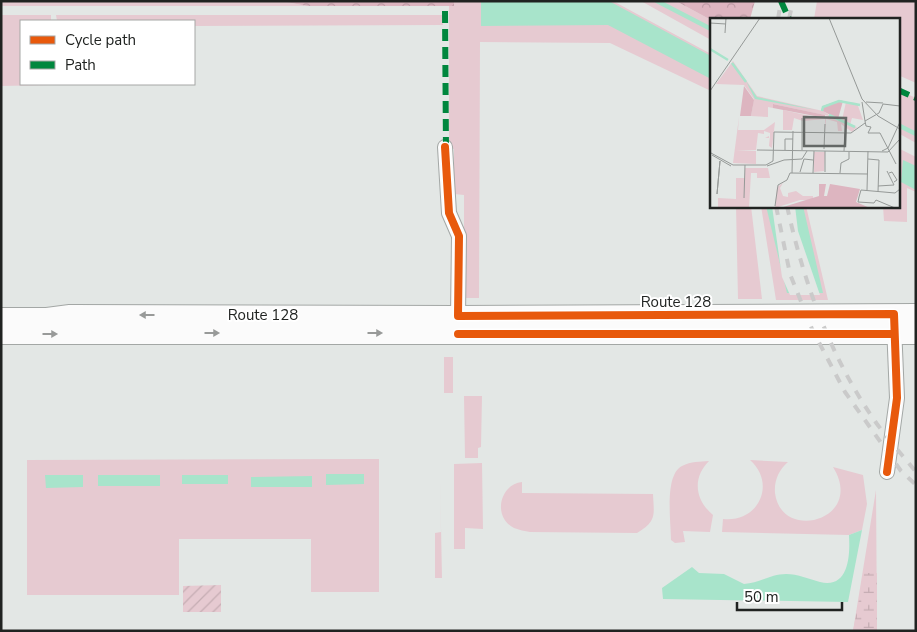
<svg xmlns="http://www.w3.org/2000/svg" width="917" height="632" font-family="'Nunito Sans',sans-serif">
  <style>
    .green { fill: #e6cad1 }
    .forest { fill: url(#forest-crowns) }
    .wetland { fill: url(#wetland-marsh) }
    .garden { fill: url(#garden-furrows) }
    .water { fill: #a8e4cb }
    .pier { fill: #e3e7e5 }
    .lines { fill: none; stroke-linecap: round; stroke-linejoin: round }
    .stream { stroke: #a8e4cb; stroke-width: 4.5 }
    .minor-casing { stroke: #a3a7a5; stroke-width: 16 }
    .secondary-casing { stroke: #a3a7a5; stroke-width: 22 }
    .minor { stroke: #fbfbfb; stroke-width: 14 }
    .secondary { stroke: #fbfbfb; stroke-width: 20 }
    .rail { stroke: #cacaca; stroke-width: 4; stroke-dasharray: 9 9; stroke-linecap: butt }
    .quiet { stroke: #00873e; stroke-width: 6; stroke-dasharray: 12 6; stroke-linecap: butt }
    .cycleway-casing { stroke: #fff; stroke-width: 11 }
    .cycleway { stroke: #e8590c; stroke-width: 8 }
    .oneway { fill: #989a99 }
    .labels { text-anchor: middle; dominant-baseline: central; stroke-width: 4; stroke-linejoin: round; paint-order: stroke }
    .street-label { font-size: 15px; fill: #202321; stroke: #fff }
    .inset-river { fill: none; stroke: #a8e4cb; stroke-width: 2.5 }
    .inset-road { fill: none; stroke: #959997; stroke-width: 1 }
    .view { fill: #646866; fill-opacity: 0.15; stroke: #646866; stroke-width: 2.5 }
    .inset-edge { fill: none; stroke: #202321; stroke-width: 2.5 }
  </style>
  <defs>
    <pattern id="forest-crowns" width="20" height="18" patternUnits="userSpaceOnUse" patternTransform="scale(1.25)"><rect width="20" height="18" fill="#ddb5c0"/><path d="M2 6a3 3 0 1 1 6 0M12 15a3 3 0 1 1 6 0" fill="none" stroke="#bd9ba5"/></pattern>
    <pattern id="wetland-marsh" width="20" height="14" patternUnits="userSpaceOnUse" patternTransform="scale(1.25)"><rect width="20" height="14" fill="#e6cad1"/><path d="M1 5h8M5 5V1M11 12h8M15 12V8" fill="none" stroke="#c5adb3"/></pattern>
    <pattern id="garden-furrows" width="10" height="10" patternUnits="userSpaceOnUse" patternTransform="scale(1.25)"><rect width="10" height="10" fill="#e6cad1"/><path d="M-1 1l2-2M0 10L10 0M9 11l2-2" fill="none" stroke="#c5adb3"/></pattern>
  </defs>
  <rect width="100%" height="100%" fill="#e3e7e5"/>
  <!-- green -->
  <path class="green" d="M1,1H281L307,6H1Z
    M454,1H613L711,54V91L610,43L480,42L479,298H464V195L454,194V149L449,148V6H453Z
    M641,1H676L711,20V40Z
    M817,1H916V83L898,75V19H814Z
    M1,15H51V21H21V84L51,85L1,86Z
    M56,15H442L443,25L194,26V21H57Z
    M898,90L916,98V143L898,133Z
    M898,148L916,157V192L907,188V222L884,221L883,206H898Z
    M736,206H751L762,299H738Z
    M761,206H806L828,300H776Z
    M444,357H453V393H444Z
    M464,396H482L481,447L478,448V458H465Z
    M379,459V592H311V539H179V595H27V460Z
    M750,460L788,462C779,470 774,480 775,493C781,543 866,520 833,467L863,475L867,504L862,530L849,535L722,532L723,519C758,523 777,484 750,460Z
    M709,461C692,478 695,500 713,515L710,532L683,531L685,542L675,543L671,540C671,522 664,475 682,466C691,461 700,462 709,461Z
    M482,463L483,529L465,528V549H454V464Z
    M440,475L442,578H435V533L441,532Z
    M522,482V493L653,494C654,515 657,521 637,533L530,532C525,531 519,530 514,528C492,517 500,484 522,482Z
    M876,490L877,631H853Z"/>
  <!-- forest -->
  <path class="forest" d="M281,1H454V6H307Z
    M676,1H755L750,19L711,20Z"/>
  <!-- wetland -->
  <path class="wetland" d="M864,573H877V631H853Z"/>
  <!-- garden -->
  <path class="garden" d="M221,585V612H183V586Z"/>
  <!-- water -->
  <path class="water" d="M481,1H609L711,56V79L608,25L481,26Z
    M903,160L916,166V190L901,182Z
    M766,206H803L823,293H787Z
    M326,474H364V484L326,485Z
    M45,475H83V487L46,488Z
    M98,475H160V486H98Z
    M182,475H228V484H182Z
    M312,476V487H251V477Z
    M862,530L848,602L663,599L662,588L692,567L699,573L724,574L744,584C759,583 771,574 786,574C798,574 809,579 820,582C850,589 850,553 849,535Z"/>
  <!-- pier -->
  <path class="pier" d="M772,206H795L798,231L820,295H790L782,277Z"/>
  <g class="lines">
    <!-- stream -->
    <path class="stream" d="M657,1L711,29
      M898,125L916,134"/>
    <!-- minor casing -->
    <g class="minor-casing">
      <path id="minor" d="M445,147L449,213L459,236L458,316
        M887,472L897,398L894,325"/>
    </g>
    <!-- secondary casing -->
    <g class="secondary-casing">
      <path id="secondary" d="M1,318H47L70,315L458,316L916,314
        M1,334H916"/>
    </g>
    <!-- minor -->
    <use href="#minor" class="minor"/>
    <!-- secondary -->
    <use href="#secondary" class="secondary"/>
    <!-- rail -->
    <path class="rail" d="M778,19L781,1
      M789,19L793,1
      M776,206L790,274L812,329L845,392L901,471L916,485
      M787,206C804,284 831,359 877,424C889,440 903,456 916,472"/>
    <!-- quiet -->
    <path class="quiet" d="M781,1L789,19
      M445,11L446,151
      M898,90L916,98"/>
    <!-- cycleway casing -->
    <g class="cycleway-casing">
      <path id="cycleway" d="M445,147L449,213L459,236L458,316L894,314L897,398L887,472
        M458,334H894"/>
    </g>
    <!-- cycleway -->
    <use href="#cycleway" class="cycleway"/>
  </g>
  <!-- one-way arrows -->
  <defs><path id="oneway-solid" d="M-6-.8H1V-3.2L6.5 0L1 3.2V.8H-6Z" transform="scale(1.25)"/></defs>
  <g class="oneway">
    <use href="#oneway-solid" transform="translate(147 315) rotate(-180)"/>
    <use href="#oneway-solid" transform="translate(212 333)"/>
    <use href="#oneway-solid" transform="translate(375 333)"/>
    <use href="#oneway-solid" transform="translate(50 334)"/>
  </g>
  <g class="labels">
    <!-- street labels -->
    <g class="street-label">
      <text x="676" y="302">Route 128</text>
      <text x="263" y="315">Route 128</text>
    </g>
  </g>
  <!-- overview -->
  <g transform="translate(710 18)">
    <rect width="190" height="190" fill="#e3e7e5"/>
    <path d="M23,43L47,78L113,93L128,103L132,102L136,84L147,85L153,102L142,100L140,107L147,109L142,114L131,106L132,113H128L127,104L116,101V113L115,101L93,103L84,100L82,112H73V92L109,100L119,98L63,86V90L58,89V99L41,98L44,81L34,67L6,66ZM29,99L28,112H54L65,104L62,130L59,128V120H55L59,118L60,127V115L54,113V116L48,115L46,132H26L46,133V146L23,145ZM104,134H115L114,153L104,154ZM35,150H58L60,160H47V155H41L39,190H8V180L26,181V160H35ZM73,165L70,170L73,178L78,179V175L86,173L93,178H103V182H90L65,190L67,169Z" fill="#e6cad1"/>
    <path d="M34,68L44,82L41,98H30ZM130,82L133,83L128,101L111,92L113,88ZM63,86L115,97V100L63,90ZM109,166H116L114,178H117L120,166L150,171L146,184L160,190H70L109,178Z" fill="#ddb5c0"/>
    <path d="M36,63L47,79L106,92L45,81Z" fill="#a8e4cb"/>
    <path class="inset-river" d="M0,31L18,42M22,45L36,64M112,93L113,89L129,83L150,87M119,97L145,109"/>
    <path class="inset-road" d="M119,0L152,81L168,98L190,111M0,5L16,6M15,15L16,0M0,73L50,0M152,84L155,103M156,84L173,85M161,109L158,115H170L186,146M161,109L156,108L155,103L169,95L173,86L190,88M114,131L115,106M47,132L178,134M75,132V121H83M92,132V100M134,133L135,115M172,133L178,130L190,104M178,134L190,121M1,135L23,147H56L63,143L64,114L141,115L155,105M2,137L21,148M158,141L169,142L168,174M10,143L7,176L10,143M57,148L74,142L92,141L97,133M90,154L94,141L103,142M115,154V133M82,155L83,113M103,155L104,133M130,155L131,145L139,141V134M179,155L182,154L187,162L184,164M168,168L184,167L177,153M157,172L158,133M34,180L35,147M65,188L68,167L77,162L80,155L158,156M185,190L166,182L164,185L148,184L149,179L151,172L185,175L190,171"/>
    <path class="view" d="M94,99L136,100L135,128H94Z"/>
    <rect width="190" height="190" class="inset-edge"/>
  </g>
  <!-- border -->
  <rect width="917" height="632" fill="none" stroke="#202321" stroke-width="5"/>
  <!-- legend -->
  <rect x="20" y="20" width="175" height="65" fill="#ffffff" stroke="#a6a7a6"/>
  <rect x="30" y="36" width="25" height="8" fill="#e8590c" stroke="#a6a7a6"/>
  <text x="65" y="45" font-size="15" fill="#202321">Cycle path</text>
  <rect x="30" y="61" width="25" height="8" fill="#00873e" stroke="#a6a7a6"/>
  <text x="65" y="70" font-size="15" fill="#202321">Path</text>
  <!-- scale -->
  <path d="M737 602v8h105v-8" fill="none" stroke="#202321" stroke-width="2.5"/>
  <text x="744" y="602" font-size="15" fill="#202321" stroke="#ffffff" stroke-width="4" paint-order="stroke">50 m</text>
</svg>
